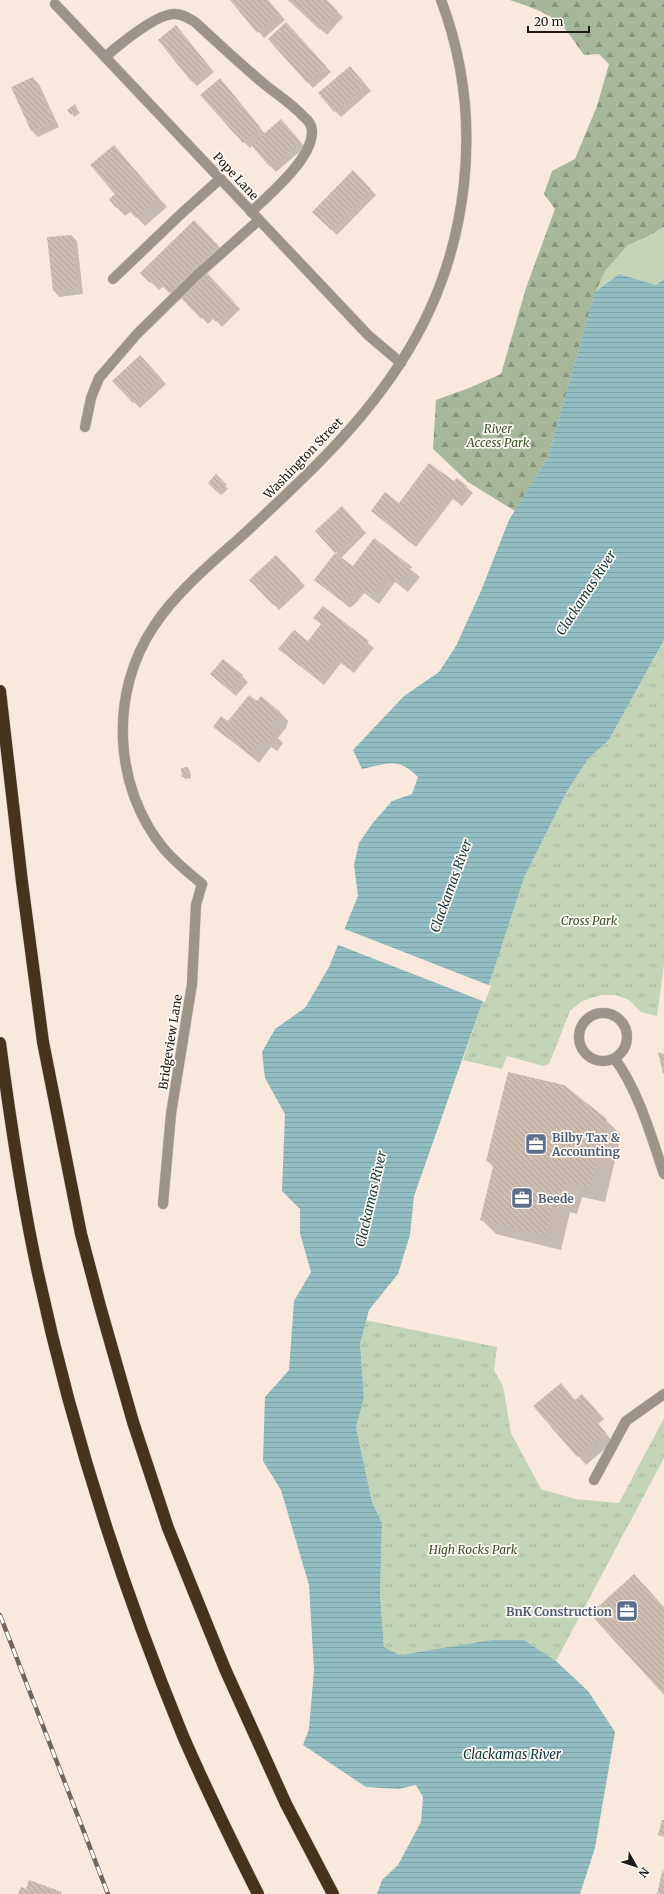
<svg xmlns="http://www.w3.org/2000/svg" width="664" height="1894" font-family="Merriweather,serif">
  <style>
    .grass { fill: #c3d4b7 }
    .forest { fill: url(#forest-firs) }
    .park { fill: url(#park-tufts) }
    .water { fill: url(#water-rules) }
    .pier { fill: #f9e9dc }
    .shadow { fill: #0003 }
    .building { fill: url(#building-back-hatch) }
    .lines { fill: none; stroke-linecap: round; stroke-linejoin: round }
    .lane-casing { stroke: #d2c4b8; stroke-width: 11 }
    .street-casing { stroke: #d2c4b8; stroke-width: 11 }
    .highway-casing { stroke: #d2c4b8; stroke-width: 13 }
    .lane { stroke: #9e9388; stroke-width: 10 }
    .street { stroke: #9e9388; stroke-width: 10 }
    .highway { stroke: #47321c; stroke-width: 12 }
    .rail-casing { stroke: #6f665e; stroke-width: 4.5 }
    .rail { stroke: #fff9f3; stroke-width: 3; stroke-dasharray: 9; stroke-linecap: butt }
    .labels { text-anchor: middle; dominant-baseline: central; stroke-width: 3.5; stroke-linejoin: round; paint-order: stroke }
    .street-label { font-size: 12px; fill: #1f1a15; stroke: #fff9f3 }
    .park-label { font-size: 12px; font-style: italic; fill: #395123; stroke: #fff9f3 }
    .service-label { font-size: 12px; font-weight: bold; fill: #4e5e75; stroke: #fff9f3; text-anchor: start }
    .water-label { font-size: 13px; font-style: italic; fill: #0d373c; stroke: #fff9f3 }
  </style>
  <defs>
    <pattern id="forest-firs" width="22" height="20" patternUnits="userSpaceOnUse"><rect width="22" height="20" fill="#a6b899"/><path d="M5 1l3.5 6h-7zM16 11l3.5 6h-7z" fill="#87957c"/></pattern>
    <pattern id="park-tufts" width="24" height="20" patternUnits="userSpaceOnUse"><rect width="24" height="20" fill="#c3d4b7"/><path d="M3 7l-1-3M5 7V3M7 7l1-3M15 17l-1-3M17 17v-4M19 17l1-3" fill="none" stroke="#a7b59c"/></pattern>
    <pattern id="water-rules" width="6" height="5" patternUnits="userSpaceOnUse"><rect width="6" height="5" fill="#92bdc2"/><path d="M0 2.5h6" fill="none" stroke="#7da2a6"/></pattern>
    <pattern id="building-back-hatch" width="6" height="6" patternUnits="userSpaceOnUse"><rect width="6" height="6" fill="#cdbeb1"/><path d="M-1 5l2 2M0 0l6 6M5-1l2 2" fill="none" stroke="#b0a397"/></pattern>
  </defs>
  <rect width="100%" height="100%" fill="#f9e9dc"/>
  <!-- grass -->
  <path class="grass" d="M664,227V279L656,285L619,274L595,292L605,271L628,245L647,237Z"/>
  <!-- forest -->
  <path class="forest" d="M510,0H664V227L647,237L628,245L605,271L595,293L548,457L515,511L468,482L433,449L436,400L469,388L501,374L526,288L555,209L544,194L552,171L575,159L597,106L609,64L599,54L584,55C575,43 566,27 554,19C541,10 524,5 510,0Z"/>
  <!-- park -->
  <path class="park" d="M664,640V964L657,1016L641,1012L629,1000L616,995H601L582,1001L570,1011L549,1064L543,1066L507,1056L502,1069L463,1060L524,878L566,793L588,759L609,740Z
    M365,1320L497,1347L494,1370L503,1386L511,1433L541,1489L575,1499L619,1503L664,1418V1458L556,1661L524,1640H491L400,1655L384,1647L380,1594L382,1523L372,1502L356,1427L364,1398L360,1343Z"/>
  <!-- water -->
  <path class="water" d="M619,274L656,285L664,279V640L609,740L588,759L566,793L524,878L492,975L414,1196L410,1235L398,1274L369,1310L360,1343L364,1398L356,1427L372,1502L382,1523L380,1594L384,1647L400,1655L491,1640H524L556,1661L588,1691L615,1732L595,1848L580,1894H377L382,1880L398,1865L421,1822L423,1797L416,1785L399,1789L366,1787L303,1745L309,1729L314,1670L309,1585L281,1490L263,1461L265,1397L289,1370L294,1301L311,1272L300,1233V1209L282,1191L285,1114L265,1078L262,1052L275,1029L305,1008L329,967L358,896L354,865L359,843L372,824L392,801L412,794L418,777C397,756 388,764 362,769L353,750L404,696L439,672L456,646L481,591L509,520L548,457L595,292Z"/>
  <!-- pier -->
  <path class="pier" d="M342,928L491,986L485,1002L336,944Z"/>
  <!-- shadow -->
  <path class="shadow" d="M231,0H268L285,20L264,38Z
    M289,0H325L343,17L327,35Z
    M176,27L214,72L197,86L191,80Z
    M292,29L331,72L313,88L269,39Z
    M350,67L371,91L341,117L335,111Z
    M33,78L39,84L59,127L38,137L32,131L12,88Z
    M220,79L265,134L286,126L305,147L276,172L252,145L250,148L244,142Z
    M75,106L80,113L74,117L72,114Z
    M114,146L167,207L145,226L131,211L125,216L110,200L117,194Z
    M353,171L376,195L337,235L313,212Z
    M194,221L226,254L206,274L240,309L222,327L214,318L208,324L182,297L179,301L164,286L159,290L142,273Z
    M72,236L77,241L83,294L59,297L54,291Z
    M145,362L166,384L140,408L113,381Z
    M216,476L228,489L221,495L209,483Z
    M457,479L473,493L462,506L453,499L416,547L372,511L399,504L454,483Z
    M347,513L366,533L341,558L353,568L374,540L420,577L408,592L395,582L379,604L364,593L357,602L350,608L316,580L337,553L316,531Z
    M282,562L305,586L279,610L251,580Z
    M323,607L374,648L354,673L341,663L324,685L280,649L308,642L321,625L315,618Z
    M211,674L242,676L248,682L236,696Z
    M257,703L280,712L288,721L286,728L278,738L283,743L277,751L271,747L259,763L215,727L228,723Z
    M188,768L190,771L191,778L185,779L183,776Z
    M606,1120L621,1135L605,1202L582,1197L577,1214L570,1212L561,1250L496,1234L481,1219L494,1168L487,1160Z
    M561,1385L576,1401L582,1395L591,1404L604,1419L598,1424L613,1442L586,1465L535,1406Z
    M664,1870V1894H658Z"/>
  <!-- building -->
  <path class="building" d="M230,0H268L280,14L257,33Z
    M288,0H327L338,11L320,30Z
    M286,22L326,66L307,83L268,39Z
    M176,25L209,66L191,81L158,40Z
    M350,66L366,85L334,112L318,93Z
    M33,77L54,121L31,131L11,87Z
    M220,78L260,127L243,143L200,95Z
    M75,104L78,110L71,115L67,110Z
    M281,119L300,141L270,167L251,145Z
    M114,145L159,198L136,218L122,203L116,208L109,199L115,194L90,165Z
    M353,170L371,189L331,230L312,212Z
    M194,220L218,245L169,293L155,278L150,283L140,273Z
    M72,235L77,289L53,291L47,237Z
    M206,272L235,303L216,322L207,313L201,319L180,297Z
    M140,355L161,378L133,403L112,381Z
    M429,463L454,481L457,478L467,486L456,501L447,494L410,542L371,511L385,492L399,503Z
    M216,474L227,485L218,493L208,483Z
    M342,506L361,527L335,553L315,531Z
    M374,538L412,567L399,584L386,574L370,596L355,585L349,594L340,600L314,580L335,553L353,566Z
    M276,555L300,580L273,605L249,580Z
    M323,606L369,641L348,668L335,658L318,680L278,649L294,630L308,641L321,624L313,618Z
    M223,659L243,675L230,691L210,674Z
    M249,695L257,701L261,696L280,712L277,719L269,729L275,734L268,743L262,739L250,755L213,727L221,716L228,721Z
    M188,767L189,776L182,777L181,768Z
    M658,1052L664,1054V1073L663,1074Z
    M508,1072L564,1085L607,1119L590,1188L567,1182L563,1200L555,1198L546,1236L480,1220L494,1163L486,1161Z
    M561,1383L575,1400L582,1394L596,1410L591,1415L606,1433L577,1457L533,1406Z
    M634,1574L664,1607V1695L590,1614Z
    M662,1820H664V1837L658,1835Z
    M663,1868L664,1894H657Z
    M29,1880L62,1892L61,1894H18L21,1887L26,1889Z"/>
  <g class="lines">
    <!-- lane casing -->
    <g class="lane-casing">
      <path id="lane" d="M105,57C119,45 156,14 174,14C183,14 188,18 195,22C217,42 240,64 263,83C276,94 291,103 303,116C308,120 312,124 312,131C313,158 270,194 251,212
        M113,279L182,213L220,179
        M85,427L91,398L99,378L137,334L197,275L259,220
        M163,1204L171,1114L192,984L196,905L202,884
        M594,1480L626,1421L664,1394"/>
    </g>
    <!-- street casing -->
    <g class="street-casing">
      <path id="street" d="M55,4L368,335L401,363
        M202,884C189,873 175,862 164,849C113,787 109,693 154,626C177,591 213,562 244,534C301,481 359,428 401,362C470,256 486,119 441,0
        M579 1037a24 24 0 1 1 48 0a24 24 0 1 1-48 0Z
        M615,1059C639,1092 651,1136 664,1174"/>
    </g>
    <!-- highway casing -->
    <g class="highway-casing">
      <path id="highway" d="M0,691L22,882L43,1042L81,1234L100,1306L133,1422L168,1528L225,1669L286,1804L333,1894
        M0,1043C10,1119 21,1194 37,1269C71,1428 121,1585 183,1736C206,1789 232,1842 258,1894"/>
    </g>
    <!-- lane -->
    <use href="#lane" class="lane"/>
    <!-- street -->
    <use href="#street" class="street"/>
    <!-- highway -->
    <use href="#highway" class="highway"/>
    <!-- rail casing -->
    <g class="rail-casing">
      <path id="rail" d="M0,1615L108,1894"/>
    </g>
    <!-- rail -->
    <use href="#rail" class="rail"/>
  </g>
  <!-- icons -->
  <defs>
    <g id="office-square" transform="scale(1.15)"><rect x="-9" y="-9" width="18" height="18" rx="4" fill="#5c6f8a" stroke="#fff9f3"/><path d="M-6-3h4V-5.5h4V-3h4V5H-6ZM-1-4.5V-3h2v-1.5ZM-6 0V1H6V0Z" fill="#fff"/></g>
  </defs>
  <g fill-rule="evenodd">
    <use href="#office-square" x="536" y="1144"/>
    <use href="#office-square" x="522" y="1198"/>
    <use href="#office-square" x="627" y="1611"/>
  </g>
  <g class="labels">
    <!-- street labels -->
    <g class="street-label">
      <text transform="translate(236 176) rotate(47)">Pope Lane</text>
      <text transform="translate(303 458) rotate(-46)">Washington Street</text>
      <text transform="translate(170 1042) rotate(-81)">Bridgeview Lane</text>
    </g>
    <!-- park labels -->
    <g class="park-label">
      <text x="498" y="428">River<tspan x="498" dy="14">Access Park</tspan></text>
      <text x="589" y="920">Cross Park</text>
      <text x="473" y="1549">High Rocks Park</text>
    </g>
    <!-- service labels -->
    <g class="service-label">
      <text x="552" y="1137">Bilby Tax &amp;<tspan x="552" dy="14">Accounting</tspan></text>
      <text x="538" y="1198">Beede</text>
      <text x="612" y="1611" text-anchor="end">BnK Construction</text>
    </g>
    <!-- water labels -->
    <g class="water-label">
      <text transform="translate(586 593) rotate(-57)">Clackamas River</text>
      <text transform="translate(451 886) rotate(-70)">Clackamas River</text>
      <text transform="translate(371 1199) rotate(-77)">Clackamas River</text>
      <text x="512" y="1754">Clackamas River</text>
    </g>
  </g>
  <!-- north arrow -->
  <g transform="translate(636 1866) rotate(129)" stroke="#fff9f3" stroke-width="3" paint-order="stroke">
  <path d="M0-3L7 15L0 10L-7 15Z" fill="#1f1a15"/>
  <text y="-6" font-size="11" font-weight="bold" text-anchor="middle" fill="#1f1a15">N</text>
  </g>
  <!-- scale -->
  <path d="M528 26v6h61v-6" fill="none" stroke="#1f1a15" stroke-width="2"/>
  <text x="534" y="26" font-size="12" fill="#1f1a15" stroke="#fff9f3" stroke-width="3" paint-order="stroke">20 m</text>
</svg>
